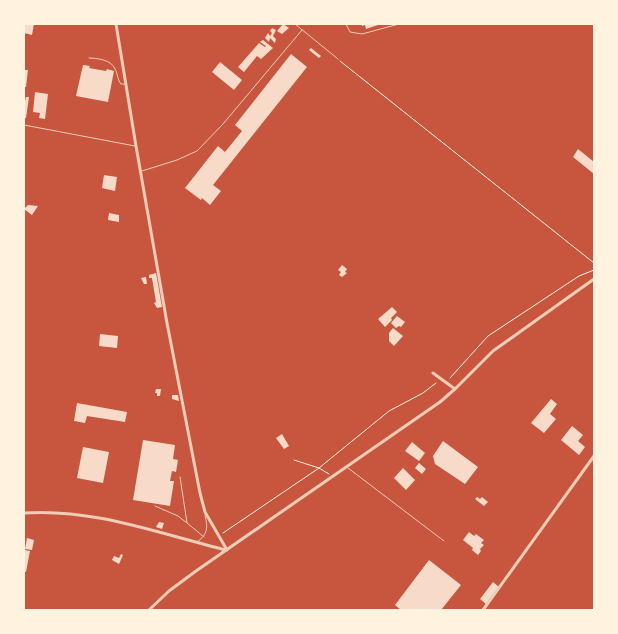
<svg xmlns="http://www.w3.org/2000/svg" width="618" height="634" font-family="'Open Sans',sans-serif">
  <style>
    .building { fill: #f7dbc8 }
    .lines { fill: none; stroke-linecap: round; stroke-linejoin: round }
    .path { stroke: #fff3e0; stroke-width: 1 }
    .service { stroke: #f1ccb7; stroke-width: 1 }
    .minor { stroke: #f1ccb7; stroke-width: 3 }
  </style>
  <rect width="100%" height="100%" fill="#c8553d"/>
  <!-- building -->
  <path class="building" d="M24,24H34L32,35L24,33Z
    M283,24L289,28L282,34L277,31Z
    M361,24H381L366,29L365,25L362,26Z
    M272,28L276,30L273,36L276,39L275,43L270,38L269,42L265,38L268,33L270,36L272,33L270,31Z
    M263,40L273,48L261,59L257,56L244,72L238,67L259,43L265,47L266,46L260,42Z
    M311,48L321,56L319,58L309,50Z
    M291,54L307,67L213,185L221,191L210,205L202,198L201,200L185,188L218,146L225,152L242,131L235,125Z
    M220,62L242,80L234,90L212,72Z
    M83,65L90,66L89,68L106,71L107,69L114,71L108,102L76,96Z
    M24,70H28L26,87H24Z
    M35,92L48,94L45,119L39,118L40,113L33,112Z
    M26,97H29L26,118H24V100L25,101Z
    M578,149L594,162V174L573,157Z
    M104,175L117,177L115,191L102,188Z
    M28,205L38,206L32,215L24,209Z
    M109,213L119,215V222L108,220Z
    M342,265L347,269L345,272L347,273L342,277L339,275L341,272L338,270Z
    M156,273L162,307L157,308L154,303L156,302L152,278H149V275Z
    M146,277L147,284H144L141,278Z
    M392,307L397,312L391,318L392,320L385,327L378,319Z
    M397,316L405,322L401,327L399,326L396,328L391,323Z
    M393,328L403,336L394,346L389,341V333Z
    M100,334L118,336L117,348L99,346Z
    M156,389H161L160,396H157V393H155Z
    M172,395H178L179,401L172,399Z
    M551,399L557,404L550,414L556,419L544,433L531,423Z
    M77,403L127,412L125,422L87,416L85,423L74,421Z
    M572,426L583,435L578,441L585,447L579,455L561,440Z
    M282,434L289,446L284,449L276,438Z
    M143,440L175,445L173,459L178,460L176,472L172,471L170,481H174L170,506L133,500Z
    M443,441L478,467L465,484L435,464L433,456Z
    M412,442L425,453L419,461L405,451Z
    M83,447L109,452L103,483L77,478Z
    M419,463L426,469L422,474L415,468Z
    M403,468L415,480L406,490L394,478Z
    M477,497L480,499L482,497L488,502L484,506L475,499Z
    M159,522L164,523L162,529L156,527Z
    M469,532L474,536L476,534L484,540L481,543L484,545L480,549L481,551L478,555L472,550L473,548L463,540Z
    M27,538L34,540L32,550L25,549Z
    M25,550L30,551L26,572L24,571Z
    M121,554L123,555L119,564L112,560L114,556L119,558Z
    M429,560L461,585L441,610H401L395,605Z
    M493,582L499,587L486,604L480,599Z"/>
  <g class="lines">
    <!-- path -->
    <path class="path" d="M340,61L594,263
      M450,378L488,336L579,276L594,270
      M294,460L319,468L329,474
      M223,533L319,468L389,411L423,393L436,383"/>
    <!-- service -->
    <path class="service" d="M295,24L338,59
      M346,24L350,32L362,34L399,24
      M89,58C97,58 112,60 115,69C118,74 117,79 121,84H126
      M24,125L135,146
      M142,171L177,160L197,151L223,124L302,30
      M348,468L444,541
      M180,477L187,523L204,537
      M155,506L178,516L187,523
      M197,542C208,534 208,528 205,515"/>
    <!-- minor -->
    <path class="minor" d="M116,24L136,146L167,323L200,493L205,512L227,550
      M433,373L455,389
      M24,513C93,508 160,534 226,550
      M149,610L169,591L196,571L440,402L455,389L493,351L594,279
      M483,610L594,456"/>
  </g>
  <!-- border -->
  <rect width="618" height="634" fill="none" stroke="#fff3e0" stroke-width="50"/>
</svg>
